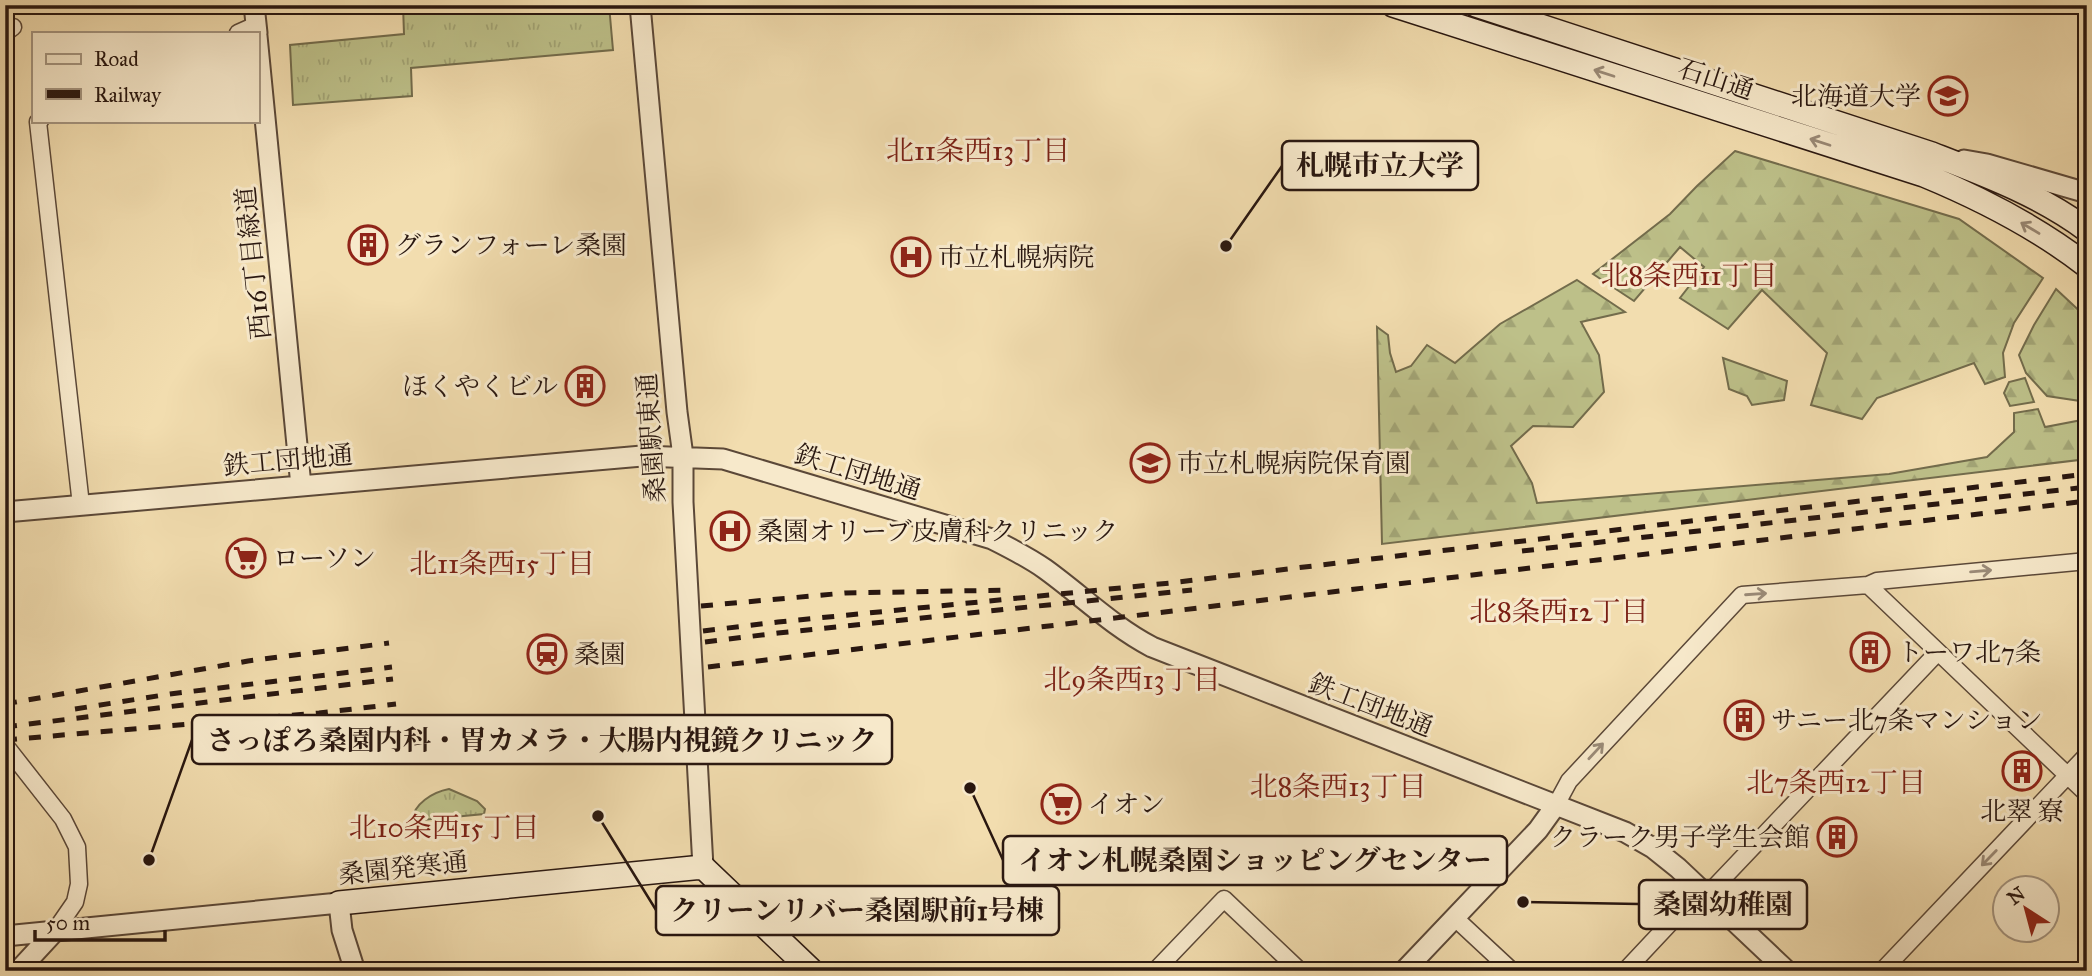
<svg xmlns="http://www.w3.org/2000/svg" width="2092" height="976" font-family="'IM FELL Great Primer','Noto Serif JP',serif">
  <style>
    .grass { fill: url(#grass-tufts); stroke: #736c4c; stroke-width: 2 }
    .forest { fill: url(#forest-firs); stroke: #736c4c; stroke-width: 2 }
    .lines { fill: none; stroke-linecap: round; stroke-linejoin: round }
    .minor-casing { stroke: #5b4838; stroke-width: 19 }
    .tertiary-casing { stroke: #5b4838; stroke-width: 23 }
    .secondary-casing { stroke: #291710; stroke-width: 26 }
    .minor { stroke: #f7e9cb; stroke-width: 16 }
    .tertiary { stroke: #f7e9cb; stroke-width: 19 }
    .secondary { stroke: #f7e9cb; stroke-width: 23 }
    .rail { stroke: #291710; stroke-width: 5; stroke-dasharray: 12 12; stroke-linecap: butt }
    .oneway { stroke: #9a8a77 }
    .labels { text-anchor: middle; dominant-baseline: central; stroke-width: 6; stroke-linejoin: round; paint-order: stroke }
    .street-label { font-size: 26px; fill: #291710; stroke: #f7e9cb }
    .poi-label { font-size: 26px; fill: #291710; stroke: #f7e9cb; text-anchor: start }
    .neighbourhood-label { font-size: 28px; fill: #7a1f14; stroke: #f7e9cb }
    .leader { fill: none; stroke: #291710; stroke-width: 2.5 }
    .callout-dot { fill: #291710; stroke: #f7e9cb; stroke-width: 2.5 }
    .callout { fill: #f7e9cb; stroke: #291710; stroke-width: 2.5 }
    .callout-label { font-size: 28px; text-anchor: middle; font-weight: bold; fill: #291710 }
  </style>
  <defs>
    <pattern id="grass-tufts" width="24" height="20" patternUnits="userSpaceOnUse" patternTransform="scale(1.75)"><rect width="24" height="20" fill="#bdc089"/><path d="M3 7l-1-3M5 7V3M7 7l1-3M15 17l-1-3M17 17v-4M19 17l1-3" fill="none" stroke="#a2a475"/></pattern>
    <pattern id="forest-firs" width="22" height="20" patternUnits="userSpaceOnUse" patternTransform="scale(1.75)"><rect width="22" height="20" fill="#bdc089"/><path d="M5 1l3.5 6h-7zM16 11l3.5 6h-7z" fill="#a2a475"/></pattern>
  </defs>
  <rect width="100%" height="100%" fill="#f2ddaf"/>
  <filter id="stains"><feTurbulence type="fractalNoise" baseFrequency=".00286" numOctaves="4"/><feColorMatrix values="0 0 0 0 .2 0 0 0 0 .09 0 0 0 0 .02 0 0 0 .5 -.17"/></filter>
  <radialGradient id="worn" r=".72"><stop offset=".6" stop-color="#630" stop-opacity="0"/><stop offset="1" stop-color="#630" stop-opacity=".3"/></radialGradient>
  <!-- grass -->
  <path class="grass" d="M403,5H609L613,50L411,68L412,96L293,105L290,45L404,34Z
    M449,789L477,801L485,809L484,814L412,821C413,804 433,792 449,789Z"/>
  <!-- forest -->
  <path class="forest" d="M1735,151L1959,219L2043,278L2014,323L2003,353L2005,377L1985,384L1974,363L1877,398L1862,419L1811,405L1827,353L1762,290L1728,329L1680,298L1704,267L1680,247L1634,301L1593,274L1670,214L1697,186Z
    M1577,280L1625,312L1581,322L1599,355L1604,392L1573,427L1533,426L1511,446L1532,483L1537,503L1889,474L1987,457L2014,432V413L2038,409L2045,427L2087,419V459L1382,544L1377,327L1388,335L1390,353L1396,372L1411,366L1427,345L1455,363L1500,324Z
    M2056,289L2087,318V402L2047,396L2026,373L2019,355L2034,325Z
    M1723,358L1787,381L1784,400L1752,405L1747,396L1729,389Z
    M2025,378L2034,402L2010,406L2004,393L2009,382Z"/>
  <g class="lines">
    <!-- minor casing -->
    <g class="minor-casing">
      <path id="minor" d="M5,33L13,27
        M238,33L256,25
        M40,121L38,122L81,505
        M1868,585L2087,794
        M5,745L63,819L77,847L79,884L75,902L55,931
        M1556,805L1569,781L1742,595L1868,585L1877,581L2087,561
        M1707,895L1938,652
        M1455,918L1512,971
        M1155,971L1224,899L1300,971
        M1625,971L1701,890
        M1882,971L2087,755"/>
    </g>
    <!-- tertiary casing -->
    <g class="tertiary-casing">
      <path id="tertiary" d="M254,5L257,33
        M640,5L677,412L683,456V502L703,867
        M257,36L301,486
        M1964,160L1987,164L2087,193
        M5,512L642,456L723,459L992,539C1010,548 1028,557 1045,569C1081,595 1112,626 1152,647L1625,832L1653,848L1678,868L1787,971
        M5,936L339,903L342,930L355,971
        M18,971L55,931
        M1404,971L1538,830L1556,805"/>
    </g>
    <!-- secondary casing -->
    <g class="secondary-casing">
      <path id="secondary" d="M1393,5L1924,175C1982,199 2037,227 2087,266
        M1476,5L1932,154C1986,175 2040,195 2087,230
        M339,903L703,867L812,971"/>
    </g>
    <!-- minor -->
    <use href="#minor" class="minor"/>
    <!-- tertiary -->
    <use href="#tertiary" class="tertiary"/>
    <!-- secondary -->
    <use href="#secondary" class="secondary"/>
    <!-- rail -->
    <path class="rail" d="M1522,551L2087,487
      M701,606L845,593L1012,590
      M703,631L778,622L1170,583L2087,474
      M705,642L778,633L1192,590
      M708,667L2087,501
      M5,704L248,661L389,643
      M75,709L170,694L392,667
      M5,727L393,679
      M5,740L319,713L396,704"/>
  </g>
  <!-- one-way arrows -->
  <defs><path id="oneway-shaft" d="M-6 0H5M1.5-3L5.5 0L1.5 3" fill="none" stroke-width="1.6" stroke-linecap="round" stroke-linejoin="round" transform="scale(1.75)"/></defs>
  <g class="oneway">
    <use href="#oneway-shaft" transform="translate(1604 73) rotate(-162)"/>
    <use href="#oneway-shaft" transform="translate(1820 142) rotate(-162)"/>
    <use href="#oneway-shaft" transform="translate(2030 228) rotate(-149)"/>
    <use href="#oneway-shaft" transform="translate(1981 571) rotate(-5)"/>
    <use href="#oneway-shaft" transform="translate(1756 594) rotate(-4)"/>
    <use href="#oneway-shaft" transform="translate(1596 751) rotate(-47)"/>
    <use href="#oneway-shaft" transform="translate(1989 858) rotate(134)"/>
  </g>
  <!-- icons -->
  <defs>
    <g id="university-ring" transform="scale(2.0125)"><circle r="9.5" fill="#f7e9cb" stroke="#8f2418" stroke-width="1.5"/><path d="M0-5L7-2L0 1L-7-2ZM-4 1L0 2.5L4 1V4Q0 6-4 4Z" fill="#8f2418"/></g>
    <g id="building-ring" transform="scale(2.0125)"><circle r="9.5" fill="#f7e9cb" stroke="#8f2418" stroke-width="1.5"/><path d="M-4-6H4V6H1V3H-1V6H-4ZM-2.5-4.3h1.7v1.8h-1.7ZM.8-4.3h1.7v1.8H.8ZM-2.5-1h1.7V.8h-1.7ZM.8-1h1.7V.8H.8Z" fill="#8f2418"/></g>
    <g id="hospital-ring" transform="scale(2.0125)"><circle r="9.5" fill="#f7e9cb" stroke="#8f2418" stroke-width="1.5"/><path d="M-5-5h3v3.5h4V-5h3V5h-3V1.5h-4V5h-3Z" fill="#8f2418"/></g>
    <g id="school-ring" transform="scale(2.0125)"><circle r="9.5" fill="#f7e9cb" stroke="#8f2418" stroke-width="1.5"/><path d="M0-5L7-2L0 1L-7-2ZM-4 1L0 2.5L4 1V4Q0 6-4 4Z" fill="#8f2418"/></g>
    <g id="supermarket-ring" transform="scale(2.0125)"><circle r="9.5" fill="#f7e9cb" stroke="#8f2418" stroke-width="1.5"/><path d="M-6-5.5h2.5l.6 2H6L4.5 2H-2.5L-4.4-4H-6ZM-1.5 3.2a1.3 1.3 0 1 0 .1 0ZM3 3.2a1.3 1.3 0 1 0 .1 0Z" fill="#8f2418"/></g>
    <g id="station-ring" transform="scale(2.0125)"><circle r="9.5" fill="#f7e9cb" stroke="#8f2418" stroke-width="1.5"/><path d="M-3-6H3Q5-6 5-4V2Q5 4 3 4L4.5 6H3L1.5 4h-3L-3 6H-4.5L-3 4Q-5 4-5 2V-4Q-5-6-3-6ZM-3.5-4v3h7v-3ZM-3.5 1v1.5H-2V1ZM2 1v1.5H3.5V1Z" fill="#8f2418"/></g>
  </defs>
  <g fill-rule="evenodd">
    <use href="#university-ring" x="1948" y="96"/>
    <use href="#building-ring" x="368" y="245"/>
    <use href="#hospital-ring" x="911" y="257"/>
    <use href="#building-ring" x="585" y="386"/>
    <use href="#school-ring" x="1150" y="463"/>
    <use href="#hospital-ring" x="730" y="531"/>
    <use href="#supermarket-ring" x="246" y="558"/>
    <use href="#building-ring" x="1870" y="652"/>
    <use href="#station-ring" x="547" y="654"/>
    <use href="#building-ring" x="1744" y="720"/>
    <use href="#building-ring" x="2022" y="771"/>
    <use href="#supermarket-ring" x="1061" y="804"/>
    <use href="#building-ring" x="1837" y="837"/>
  </g>
  <g class="labels">
    <!-- street labels -->
    <g class="street-label">
      <text transform="translate(1716 79) rotate(18)">石山通</text>
      <text transform="translate(253 263) rotate(-96)">西16丁目緑道</text>
      <text transform="translate(651 438) rotate(-94)">桑園駅東通</text>
      <text transform="translate(288 460) rotate(-5)">鉄工団地通</text>
      <text transform="translate(858 472) rotate(17)">鉄工団地通</text>
      <text transform="translate(1371 705) rotate(21)">鉄工団地通</text>
      <text transform="translate(403 868) rotate(-6)">桑園発寒通</text>
    </g>
    <!-- poi labels -->
    <g class="poi-label">
      <text x="1921" y="96" text-anchor="end">北海道大学</text>
      <text x="395" y="245">グランフォーレ桑園</text>
      <text x="938" y="257">市立札幌病院</text>
      <text x="558" y="386" text-anchor="end">ほくやくビル</text>
      <text x="1177" y="463">市立札幌病院保育園</text>
      <text x="757" y="531">桑園オリーブ皮膚科クリニック</text>
      <text x="273" y="558">ローソン</text>
      <text x="1897" y="652">トーワ北7条</text>
      <text x="574" y="654">桑園</text>
      <text x="1771" y="720">サニー北7条マンション</text>
      <text x="1088" y="804">イオン</text>
      <text x="2022" y="811" text-anchor="middle">北翠 寮</text>
      <text x="1810" y="837" text-anchor="end">クラーク男子学生会館</text>
    </g>
    <!-- neighbourhood labels -->
    <g class="neighbourhood-label">
      <text x="978" y="150">北11条西13丁目</text>
      <text x="1689" y="275">北8条西11丁目</text>
      <text x="502" y="563">北11条西15丁目</text>
      <text x="1559" y="611">北8条西12丁目</text>
      <text x="1132" y="679">北9条西13丁目</text>
      <text x="1836" y="782">北7条西12丁目</text>
      <text x="1338" y="786">北8条西13丁目</text>
      <text x="444" y="827">北10条西15丁目</text>
    </g>
  </g>
  <!-- callouts -->
  <path class="leader" d="M1226 246L1282 166M149 860L192 740M970 788L1003 860M1523 902L1639 904M598 816L656 910"/>
  <g class="callout-dot">
    <circle cx="1226" cy="246" r="7"/>
    <circle cx="149" cy="860" r="7"/>
    <circle cx="970" cy="788" r="7"/>
    <circle cx="1523" cy="902" r="7"/>
    <circle cx="598" cy="816" r="7"/>
  </g>
  <g class="callout">
    <rect x="1282" y="141" width="196" height="49" rx="7"/>
    <rect x="192" y="715" width="700" height="49" rx="7"/>
    <rect x="1003" y="836" width="504" height="49" rx="7"/>
    <rect x="1639" y="880" width="168" height="49" rx="7"/>
    <rect x="656" y="886" width="403" height="49" rx="7"/>
  </g>
  <g class="callout-label">
    <text x="1380" y="175">札幌市立大学</text>
    <text x="542" y="750">さっぽろ桑園内科・胃カメラ・大腸内視鏡クリニック</text>
    <text x="1255" y="870">イオン札幌桑園ショッピングセンター</text>
    <text x="1723" y="914">桑園幼稚園</text>
    <text x="857" y="920">クリーンリバー桑園駅前1号棟</text>
  </g>
  <!-- margin -->
  <rect width="2092" height="976" fill="none" stroke="#f2ddaf" stroke-width="28"/>
  <rect x="7" y="7" width="2078" height="962" fill="none" stroke="#291710" stroke-width="3.5"/>
  <rect x="14" y="14" width="2064" height="948" fill="none" stroke="#291710" stroke-width="2"/>
  <!-- legend -->
  <rect x="32" y="32" width="228" height="91" fill="#f7e9cb" stroke="#a59580" stroke-width="2"/>
  <rect x="46" y="54" width="35" height="10" fill="#f7e9cb" stroke="#a59580" stroke-width="2"/>
  <text x="94" y="66" font-size="21" fill="#291710">Road</text>
  <rect x="46" y="89" width="35" height="10" fill="#291710" stroke="#a59580" stroke-width="2"/>
  <text x="94" y="102" font-size="21" fill="#291710">Railway</text>
  <!-- north arrow -->
  <g transform="translate(2026 909) rotate(324)"><circle r="33" fill="#f7e9cb" stroke="#a59580" stroke-width="2"/>
  <path d="M0-5L12 26L0 18L-12 26Z" fill="#8f2418"/>
  <text y="-10" font-size="19" font-weight="bold" text-anchor="middle" fill="#291710">N</text>
  </g>
  <!-- scale -->
  <path d="M35 930v10h130v-10" fill="none" stroke="#291710" stroke-width="3.5"/>
  <text x="46" y="930" font-size="21" fill="#291710" stroke="#f7e9cb" stroke-width="5" paint-order="stroke">50 m</text>
  <rect width="100%" height="100%" filter="url(#stains)"/>
  <rect width="100%" height="100%" fill="url(#worn)"/>
</svg>
